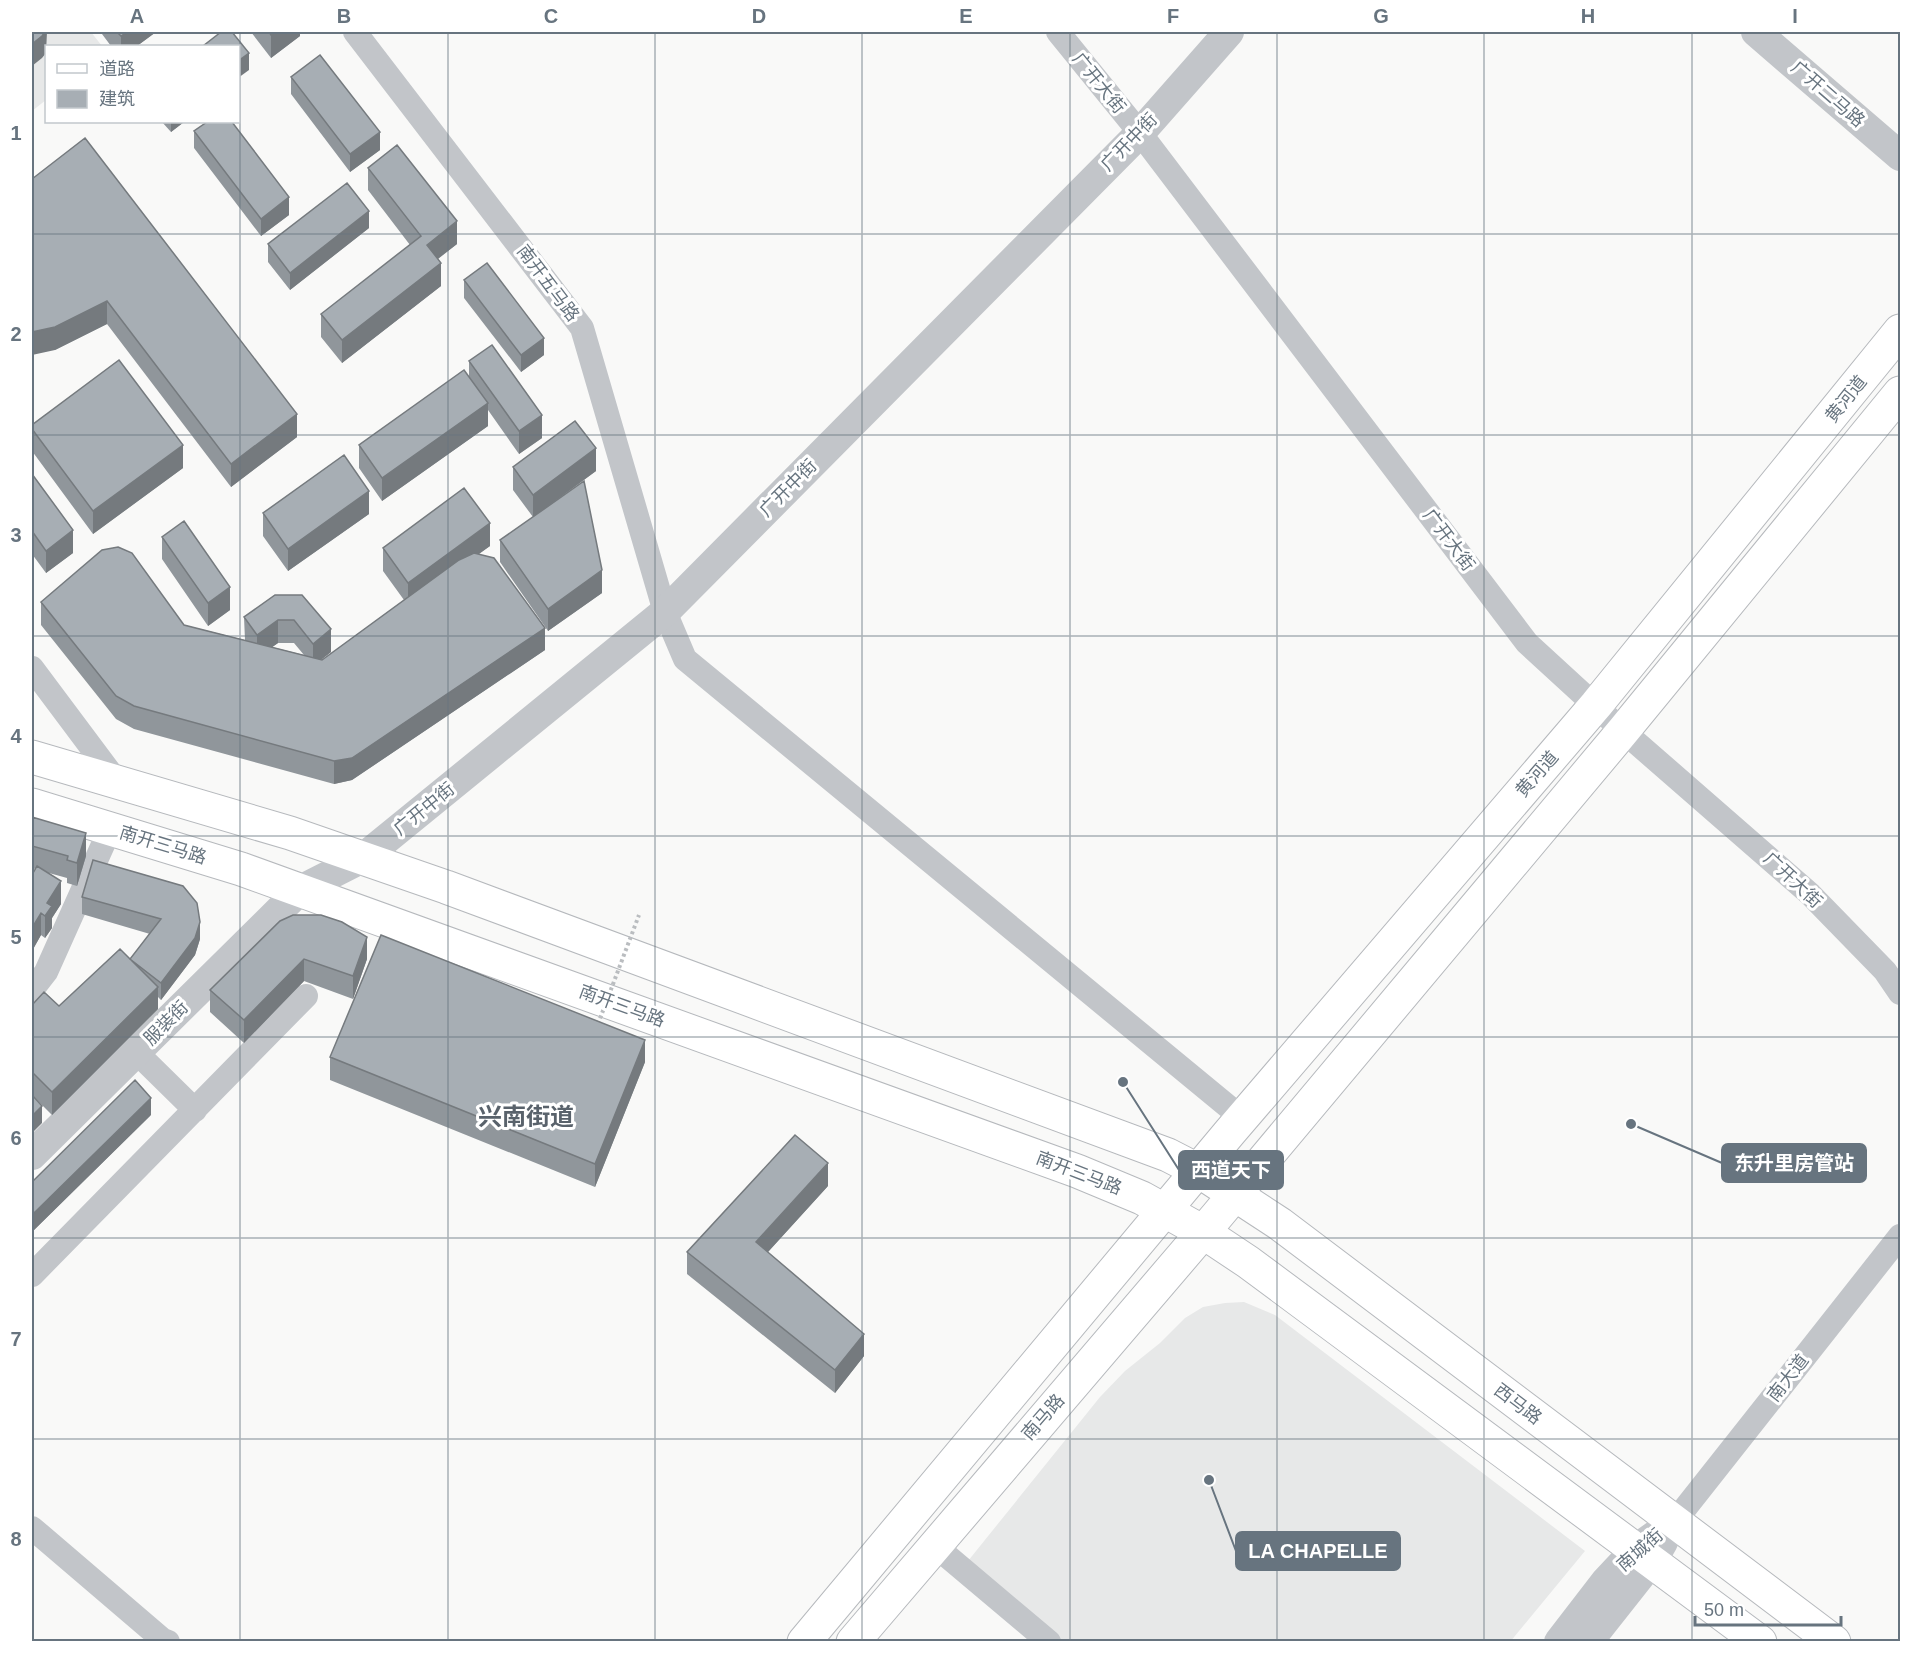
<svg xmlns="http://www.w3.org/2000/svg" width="1932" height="1673" font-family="Helvetica,'Noto Sans SC',sans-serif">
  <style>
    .built { fill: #e7e8e8 }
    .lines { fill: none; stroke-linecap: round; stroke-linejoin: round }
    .primary-casing { stroke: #b6b9bd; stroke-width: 35 }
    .minor { stroke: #c2c5c9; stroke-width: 24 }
    .tertiary { stroke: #c2c5c9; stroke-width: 30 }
    .primary { stroke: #fff; stroke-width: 33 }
    .path-bridge { stroke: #babdc0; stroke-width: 4; stroke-dasharray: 3 3; stroke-linecap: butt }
    .wall { fill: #90969b; fill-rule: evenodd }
    .shaded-wall { fill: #757a7e }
    .building { fill: #a7aeb4; stroke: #757a7e; stroke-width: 1.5 }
    .grid { fill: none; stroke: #67747f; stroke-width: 1.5; stroke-opacity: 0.55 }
    .labels { text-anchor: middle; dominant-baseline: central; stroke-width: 6; stroke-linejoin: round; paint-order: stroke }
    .street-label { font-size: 18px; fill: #67747f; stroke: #fff }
    .district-label { font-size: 24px; font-weight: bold; fill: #59626b; stroke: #fff }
    .leader { fill: none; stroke: #67747f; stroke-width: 2 }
    .callout-dot { fill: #67747f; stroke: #fff; stroke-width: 2 }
    .callout { fill: #67747f; stroke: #67747f; stroke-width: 2 }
    .callout-label { font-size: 20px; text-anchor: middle; font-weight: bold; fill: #fff }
    .neatline { fill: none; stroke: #67747f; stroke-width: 2 }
    .grid-label { font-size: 20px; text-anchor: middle; font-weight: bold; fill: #67747f }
  </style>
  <rect width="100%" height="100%" fill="#f9f9f8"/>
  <!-- built -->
  <path class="built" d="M32,32H91L102,46H46V100L32,111Z
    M1244,1302L1275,1315L1585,1551L1510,1642L1062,1641L968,1561L1100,1397L1125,1371L1160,1343L1185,1318L1203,1307L1225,1303Z"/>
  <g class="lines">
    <!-- primary casing -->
    <g class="primary-casing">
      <path id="primary" d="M32,757L290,833L446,887L1168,1155L1199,1171L1280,1224L1834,1642
        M32,805L241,869L1077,1171L1142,1198L1203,1232L1248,1262L1760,1642
        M804,1642L1230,1132L1596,705L1900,331
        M853,1642L1216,1217L1623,731L1900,393"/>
    </g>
    <!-- minor -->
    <path class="minor" d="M355,32L582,328L665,612L685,659L1242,1118
      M1058,32L1140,133L1527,643L1623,731L1810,894L1885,971L1900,993
      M32,668L118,783
      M32,990L46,972L110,829
      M136,1052L195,1110
      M32,1275L306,996
      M1675,1521L1900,1236
      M32,1528L163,1640L168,1642
      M934,1545L1049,1642"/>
    <!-- tertiary -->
    <path class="tertiary" d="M1756,32L1900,156
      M32,1155L300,890L363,858L665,612L1140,133L1229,32
      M1559,1642L1606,1581L1636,1549L1675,1521
      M1588,1642L1652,1561L1663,1542"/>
    <!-- primary -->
    <use href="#primary" class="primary"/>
    <!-- path-bridge -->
    <path class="path-bridge" d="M598,1024L639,915"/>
  </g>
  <!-- wall -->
  <path class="wall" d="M102,32H156L137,46H111L102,34Z
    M251,32H300V36L271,58Z
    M291,77L380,150L350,172L291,94Z
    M162,122H184L171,132Z
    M194,131L289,215L261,236L194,148Z
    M368,168L457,244L438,259L441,286L342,363L321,337V314L410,245L368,190Z
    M32,179L297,437L231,487L107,324L55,350Z
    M369,228L290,290L268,262V244Z
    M464,280L544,355L521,372L464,298Z
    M469,361L542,438L519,454L488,410V426L382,501L359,468V445L469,377Z
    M32,425L183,468L93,534L32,451Z
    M513,467L596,471L557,500L602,593L548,631L500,562V540L533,517L513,490Z
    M32,474L73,553L46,573L32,554Z
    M263,513L369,514L288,571L263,536Z
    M162,537L230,610L208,626L162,559Z
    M490,546L478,554L545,650L352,780L334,784L134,729L116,719L41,625V602L184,625L245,640L244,617L275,595L331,652L321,660H322L404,600L383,571V548ZM278,643H294L304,655L272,647Z
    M32,817L86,856L77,886L67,883V878L49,873L61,904L52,918V928L45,938L41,935L32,951V875L35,869L32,868Z
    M93,860L200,939L195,955L161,1000L158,997V1009L52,1115L32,1095V1005L59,1006L130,959L150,934L82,914V897Z
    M280,921L367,959L353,999L304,981L244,1043L210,1012V990Z
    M330,1057L645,1062L595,1187L330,1080Z
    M151,1115L34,1230L32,1228V1182Z
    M828,1186L768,1252L864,1356L835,1393L687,1274V1252Z"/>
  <!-- shaded-wall -->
  <path class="shaded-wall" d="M45,32H47L46,53L42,58L32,66V44Z
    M127,32H156L137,46H121V36Z
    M276,32H300V36L271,58V35Z
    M249,53V70L238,78V61Z
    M171,122H184L171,132Z
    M380,132V150L350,172V154Z
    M289,197V215L261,236V219Z
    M369,211V228L290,290V273Z
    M457,221V244L427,267V245Z
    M441,263V286L342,363V340Z
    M107,301V324L55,350L32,355V332Z
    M544,338V355L521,372V355Z
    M488,403V426L382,501V478Z
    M297,414V437L231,487V464Z
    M542,415V438L519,454V431Z
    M183,445V468L93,534V511Z
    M596,448V471L533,517V495Z
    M369,491V514L288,571V549Z
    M490,523V546L408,606V583Z
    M73,530V553L46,573V551Z
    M602,570V593L548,631V609Z
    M230,587V610L208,626V603Z
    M278,620V643L257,658V635Z
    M545,628V650L352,780L334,784V761Z
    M331,629V652L313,666V644Z
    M86,833V856L77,886V863Z
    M61,881V904L52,918V928L45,938V916L47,903Z
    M41,913V935L32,951V928Z
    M200,922V939L195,955L161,1000V983Z
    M367,937V959L353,999V976Z
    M304,959V981L244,1043V1020Z
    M158,987V1009L52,1115V1092Z
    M645,1040V1062L595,1187V1164Z
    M151,1098V1115L34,1230V1213Z
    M42,1106V1123L32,1133V1116Z
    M828,1163V1186L756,1265V1242Z
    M864,1334V1356L835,1393V1370Z"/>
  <!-- building -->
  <path class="building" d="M32,32H45L42,36L32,44Z
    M117,32H127L121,36Z
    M221,32H232L249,53L238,61V46H203Z
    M269,32H276L271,35Z
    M320,55L380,132L350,154L291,77Z
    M207,122H232L289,197L261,219L194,131Z
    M85,138L297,414L231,464L107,301L55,327L32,332V179Z
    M397,145L457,221L427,245L441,263L342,340L321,314L421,236L368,168Z
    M347,183L369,211L290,273L268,244Z
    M487,263L544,338L521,355L464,280Z
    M492,345L542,415L519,431L469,361Z
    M119,360L183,445L93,511L32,429V425Z
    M464,370L488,403L382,478L359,445Z
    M575,421L596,448L533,495L513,467Z
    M344,455L369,491L288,549L263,513Z
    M32,474L73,530L46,551L32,531Z
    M584,481L602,570L548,609L500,540Z
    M464,488L490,523L408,583L383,548Z
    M184,521L230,587L208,603L162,537Z
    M118,547L132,553L184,625L322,660L459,560L474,553L494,558L545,628L352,758L334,761L134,706L116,696L41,602L102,550Z
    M275,595H302L331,629L313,644L294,620H278L257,635L244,617Z
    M32,817L86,833L77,863L67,860L68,856L32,846Z
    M93,860L183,886L197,903L200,922L195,938L161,983L130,959L161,919L82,897Z
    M37,866L61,881L47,903L52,906L45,916L41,913L32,928V875Z
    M293,915H321L342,922L367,937L353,976L304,959L244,1020L210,990L280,921Z
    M381,935L645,1040L595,1164L330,1057Z
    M120,949L158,987L52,1092L32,1072V1005L44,992L59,1006Z
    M135,1080L151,1098L34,1213L32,1210V1182Z
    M32,1095L42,1106L32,1116Z
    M795,1135L828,1163L756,1242L864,1334L835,1370L687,1252Z"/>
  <!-- grid -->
  <path class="grid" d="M240,32V1642M448,32V1642M655,32V1642M862,32V1642M1070,32V1642M1277,32V1642M1484,32V1642M1692,32V1642M32,234H1900M32,435H1900M32,636H1900M32,836H1900M32,1037H1900M32,1238H1900M32,1439H1900"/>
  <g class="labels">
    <!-- street labels -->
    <g class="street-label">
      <text transform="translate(1099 83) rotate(51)">广开大街</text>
      <text transform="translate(1828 94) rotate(41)">广开二马路</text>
      <text transform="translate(1129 142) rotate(-46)">广开中街</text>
      <text transform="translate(548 283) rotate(53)">南开五马路</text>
      <text transform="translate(1846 399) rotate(-51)">黄河道</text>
      <text transform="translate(788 488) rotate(-45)">广开中街</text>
      <text transform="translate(1449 540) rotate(53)">广开大街</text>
      <text transform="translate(1537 774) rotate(-49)">黄河道</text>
      <text transform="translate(424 809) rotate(-39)">广开中街</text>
      <text transform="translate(163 845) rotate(17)">南开三马路</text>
      <text transform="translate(1793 880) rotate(43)">广开大街</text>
      <text transform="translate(622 1006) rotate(20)">南开三马路</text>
      <text transform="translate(166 1023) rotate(-45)">服装街</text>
      <text transform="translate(1079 1173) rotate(21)">南开三马路</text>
      <text transform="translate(1788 1378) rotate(-52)">南大道</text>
      <text transform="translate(1518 1404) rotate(37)">西马路</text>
      <text transform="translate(1043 1417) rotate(-49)">南马路</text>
      <text transform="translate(1640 1550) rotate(-41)">南城街</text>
    </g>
    <!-- district labels -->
    <g class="district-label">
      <text x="526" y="1116">兴南街道</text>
    </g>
  </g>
  <!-- callouts -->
  <path class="leader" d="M1631 1124L1722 1163M1123 1082L1179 1170M1209 1480L1236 1551"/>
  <g class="callout-dot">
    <circle cx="1631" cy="1124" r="6"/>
    <circle cx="1123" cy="1082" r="6"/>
    <circle cx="1209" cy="1480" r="6"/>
  </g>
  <g class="callout">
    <rect x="1722" y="1144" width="144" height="38" rx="6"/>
    <rect x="1179" y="1151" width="104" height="38" rx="6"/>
    <rect x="1236" y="1532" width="164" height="38" rx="6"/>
  </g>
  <g class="callout-label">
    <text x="1794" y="1170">东升里房管站</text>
    <text x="1231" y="1177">西道天下</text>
    <text x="1318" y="1558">LA CHAPELLE</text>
  </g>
  <!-- border -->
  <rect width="1932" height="1673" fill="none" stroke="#ffffff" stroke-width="66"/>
  <!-- legend -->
  <rect x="45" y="45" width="195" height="78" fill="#ffffff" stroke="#c2c7cc" stroke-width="1.5"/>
  <rect x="57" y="64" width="30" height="9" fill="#ffffff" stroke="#c2c7cc" stroke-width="1.5"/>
  <text x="99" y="75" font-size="18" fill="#67747f">道路</text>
  <rect x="57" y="90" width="30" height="18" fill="#a7aeb4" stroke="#c2c7cc" stroke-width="1.5"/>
  <text x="99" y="105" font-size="18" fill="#67747f">建筑</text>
  <!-- scale -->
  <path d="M1695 1616v9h146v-9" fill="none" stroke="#67747f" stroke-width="3"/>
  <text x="1704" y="1616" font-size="18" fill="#67747f" stroke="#ffffff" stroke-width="4.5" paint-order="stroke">50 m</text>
  <rect x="33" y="33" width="1866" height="1607" class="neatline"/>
  <g class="grid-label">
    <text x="137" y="23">A</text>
    <text x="344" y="23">B</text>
    <text x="551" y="23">C</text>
    <text x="759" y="23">D</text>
    <text x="966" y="23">E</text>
    <text x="1173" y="23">F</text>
    <text x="1381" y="23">G</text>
    <text x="1588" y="23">H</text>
    <text x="1795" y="23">I</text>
    <text x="16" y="140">1</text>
    <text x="16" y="341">2</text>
    <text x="16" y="542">3</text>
    <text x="16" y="743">4</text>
    <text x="16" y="944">5</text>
    <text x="16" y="1145">6</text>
    <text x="16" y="1346">7</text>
    <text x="16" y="1546">8</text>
  </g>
</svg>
